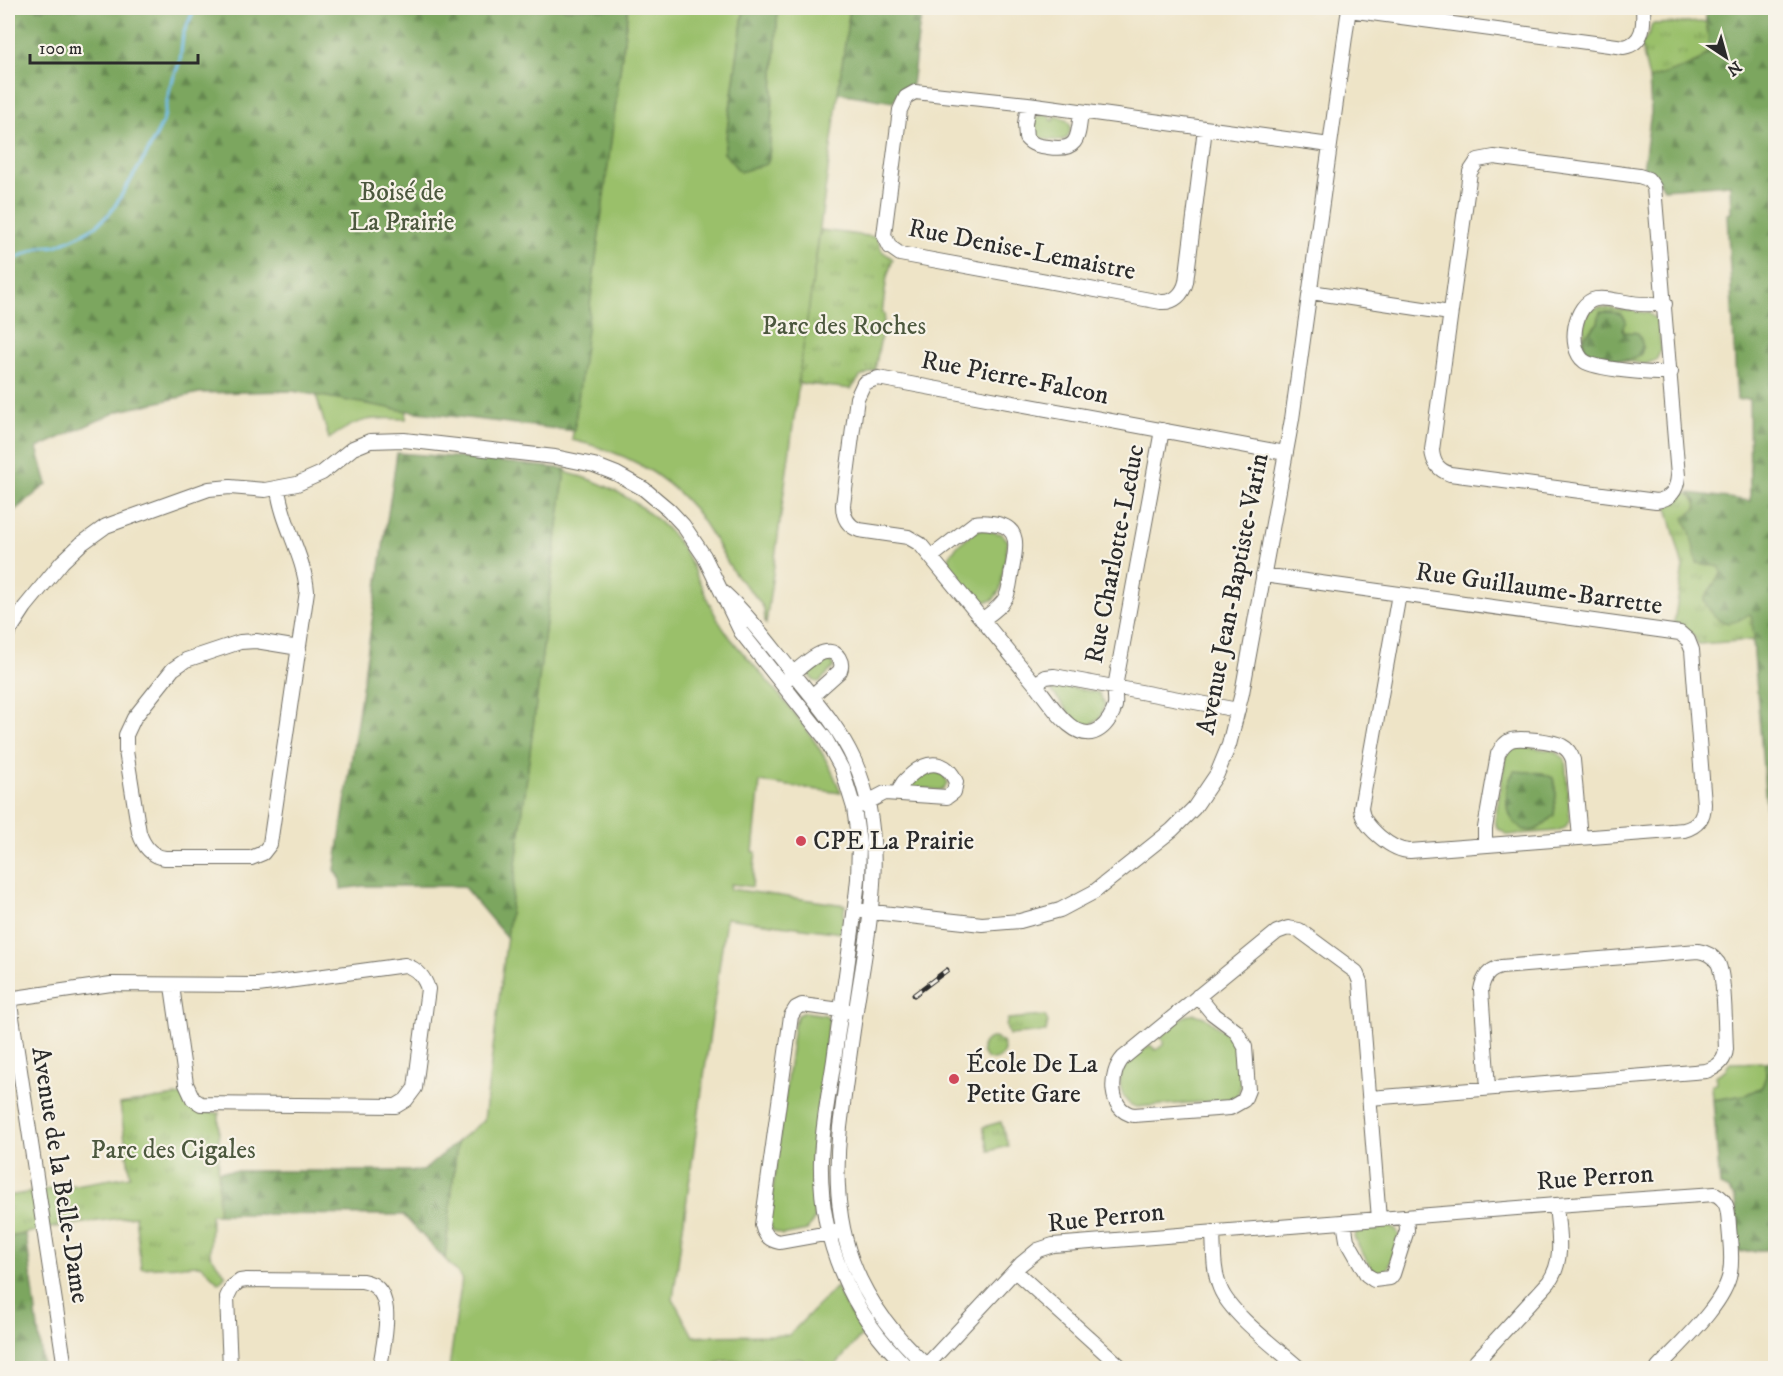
<svg xmlns="http://www.w3.org/2000/svg" width="1783" height="1376" font-family="'IM FELL DW Pica',serif">
  <style>
    .grass { fill: #9ac06b; stroke: #62764b; stroke-width: 1.5; fill-rule: evenodd }
    .forest { fill: url(#forest-firs); stroke: #536845; stroke-width: 1.5 }
    .park { fill: url(#park-tufts); stroke: #62764b; stroke-width: 1.5 }
    .lines { fill: none; stroke-linecap: round; stroke-linejoin: round }
    .stream { stroke: #71beeb; stroke-width: 3 }
    .minor-casing { stroke: #6f6c62; stroke-width: 16 }
    .minor { stroke: #fff; stroke-width: 14 }
    .rail-casing { stroke: #2b2b2b; stroke-width: 5 }
    .rail { stroke: #f7f3e8; stroke-width: 3; stroke-dasharray: 9; stroke-linecap: butt }
    .poi-dot { fill: #d1495b; stroke: #f7f3e8; stroke-width: 2 }
    .labels { text-anchor: middle; dominant-baseline: central; stroke-width: 4.5; stroke-linejoin: round; paint-order: stroke }
    .park-label { font-size: 26px; fill: #4c583e; stroke: #f7f3e8 }
    .street-label { font-size: 26px; fill: #2b2b2b; stroke: #f7f3e8 }
    .poi-label { font-size: 26px; fill: #2b2b2b; stroke: #f7f3e8; text-anchor: start }
  </style>
  <defs>
    <pattern id="forest-firs" width="22" height="20" patternUnits="userSpaceOnUse" patternTransform="scale(1.5)"><rect width="22" height="20" fill="#7ba65f"/><path d="M5 1l3.5 6h-7zM16 11l3.5 6h-7z" fill="#65874f"/></pattern>
    <pattern id="park-tufts" width="24" height="20" patternUnits="userSpaceOnUse" patternTransform="scale(1.5)"><rect width="24" height="20" fill="#9ac06b"/><path d="M3 7l-1-3M5 7V3M7 7l1-3M15 17l-1-3M17 17v-4M19 17l1-3" fill="none" stroke="#7e9c58"/></pattern>
  </defs>
  <rect width="100%" height="100%" fill="#f7f3e8"/>
  <filter id="ink" filterUnits="userSpaceOnUse"><feTurbulence type="fractalNoise" baseFrequency=".0167" numOctaves="2"/><feDisplacementMap in="SourceGraphic" scale="12" xChannelSelector="R" yChannelSelector="G"/><feConvolveMatrix kernelMatrix="1 2 1 2 8 2 1 2 1" color-interpolation-filters="sRGB"/></filter>
  <filter id="wash" filterUnits="userSpaceOnUse"><feTurbulence type="fractalNoise" baseFrequency=".008" numOctaves="4" result="noise"/><feDisplacementMap in="SourceGraphic" scale="24" xChannelSelector="R" yChannelSelector="G"/><feGaussianBlur stdDeviation="1.35" result="paint"/><feColorMatrix in="noise" values="0 0 0 0 0 0 0 0 0 0 0 0 0 0 0 0 0 1.4 0 .05"/><feComposite in="paint" operator="in"/></filter>
  <g filter="url(#wash)">
    <rect width="100%" height="100%" fill="#eee4c7"/>
    <!-- grass -->
    <path class="grass" d="M628,8H744L724,153L769,158L778,8H850L766,624C763,618 766,613 763,607C755,592 739,582 731,568C719,548 708,527 694,509C661,470 620,451 572,440Z
      M1042,115L1051,116V120L1054,121L1055,116C1068,119 1075,124 1067,138C1059,143 1042,140 1034,134V119Z
      M1599,307L1648,313L1656,319L1658,324L1661,350L1656,360L1646,364L1590,356L1585,353L1582,344L1586,315L1590,310ZM1600,312L1621,314L1624,332L1626,334L1634,332L1629,359L1591,354L1585,336L1598,323Z
      M316,395L407,410L406,419C372,417 357,418 329,439Z
      M565,469L568,473C605,482 638,501 666,528C695,557 702,598 725,631C733,642 742,652 751,662C786,703 823,742 841,793L760,782L753,852H756L752,887L731,884L730,889L845,905L841,933L726,918L673,1299L693,1336L789,1335L836,1287L849,1312L864,1333L833,1368H812L801,1359L724,1361L704,1368H449L462,1278L445,1259L457,1142L484,1120Z
      M981,529L1002,534L1008,541L1000,590L993,600L983,602C975,599 971,593 965,586C951,569 939,561 961,543C967,537 973,531 981,529Z
      M822,659H828L833,664L834,667L819,682C813,682 810,678 808,672Z
      M1054,684L1099,693L1105,705L1099,719L1090,725L1079,724L1052,692L1051,687Z
      M1521,746L1555,751L1565,759L1570,819L1565,828L1556,831L1508,835L1497,828L1495,820L1506,755L1515,747ZM1529,773H1542L1553,778L1556,794L1554,815L1536,830H1526L1517,825L1507,808V793Z
      M931,771H936L945,776L947,783L944,788L940,790L909,787L922,774Z
      M805,1012L826,1015L829,1020L812,1151V1180L815,1218L807,1230L782,1235L772,1230L769,1219L794,1026L798,1015Z
      M1195,1014L1204,1017L1231,1037L1237,1047L1241,1085L1237,1096L1229,1100L1136,1107C1121,1103 1116,1080 1124,1067C1130,1059 1143,1051 1150,1045L1156,1050L1163,1045V1041L1160,1037L1185,1016Z
      M1766,1062V1077L1762,1087L1745,1095L1713,1100L1712,1084L1717,1083L1715,1076L1725,1070L1730,1063Z
      M1388,1226L1396,1229L1399,1235L1387,1272L1374,1274L1354,1237L1359,1229L1372,1228V1230H1379V1227Z"/>
    <!-- forest -->
    <path class="forest" d="M8,8H628L574,431L401,410L292,391L199,393L119,411L37,448L47,484L8,516Z
      M744,8H778L769,158L767,164L740,172L724,153Z
      M850,8H923L919,28L912,85L899,93L893,102L838,93Z
      M1705,8H1775V919L1751,615H1749C1728,630 1716,623 1704,601L1706,595L1721,574L1697,563L1684,518L1697,502L1690,493L1750,501L1749,399L1737,400L1727,214L1731,213L1730,184L1664,189L1656,176L1643,169L1651,112L1649,79L1698,62L1708,49Z
      M1600,312C1610,312 1622,310 1626,321L1622,329L1624,332L1638,333C1661,376 1590,356 1586,350C1583,345 1584,340 1585,336L1598,323Z
      M397,453L465,458L565,469L507,938L463,886H363L341,889L340,878L335,870Z
      M1514,771L1542,773L1553,778L1556,794L1554,815C1548,820 1542,828 1535,830C1510,835 1503,801 1508,784C1509,780 1512,775 1514,771Z
      M1775,1060V1249L1739,1252L1735,1198L1727,1189L1720,1186L1713,1100L1745,1095L1762,1087L1766,1076V1062Z
      M457,1142L445,1259L403,1215L218,1214L219,1171H423Z
      M26,1234L43,1368H8V1237Z"/>
    <!-- park -->
    <path class="park" d="M1706,22C1707,31 1711,47 1705,55C1698,66 1662,74 1649,79L1641,45L1649,34L1652,24Z
      M820,230L876,237L882,251L893,259L887,277L882,313L885,314L875,370L860,377L851,389L798,383Z
      M1683,492C1691,494 1696,499 1697,508L1684,518L1690,532L1697,563L1720,567L1721,574L1706,595L1704,601C1716,623 1728,630 1749,614L1751,615L1754,640L1698,644L1692,633L1674,623L1683,567L1667,507L1677,500Z
      M1045,1016L1048,1022L1046,1032L1009,1035L1006,1026L1008,1019Z
      M982 1049a11 11 0 1 1 22 0a11 11 0 1 1-22 0Z
      M182,1095C189,1111 204,1113 219,1113L218,1214H211L210,1255L226,1275L219,1283L201,1265L141,1268L135,1216L55,1227L8,1237V1196L130,1176L120,1104Z
      M1001,1122L1008,1146L989,1151L983,1127Z"/>
    <g class="lines">
      <!-- stream -->
      <path class="stream" d="M8,265L16,258L41,247L56,246L80,235L96,226L111,212L145,157L163,122L170,87L180,61L183,34L195,8"/>
    </g>
  </g>
  <g filter="url(#ink)">
    <g class="lines">
      <!-- minor casing -->
      <g class="minor-casing">
        <path id="minor" d="M1349,10L1624,47C1644,43 1644,24 1643,8
          M1028,104L1025,124L1026,138C1032,145 1039,146 1048,147C1079,152 1078,137 1081,112
          M1205,128L1186,282C1183,294 1174,303 1161,302L900,254L890,247L884,235L900,110L906,97L915,92L1028,104L1330,145
          M1494,157L1639,176L1648,179L1654,187L1678,476C1677,490 1671,499 1656,501L1450,474C1438,470 1433,463 1432,450L1470,172L1478,160Z
          M1311,292L1450,313
          M1665,304C1654,304 1643,305 1632,303C1621,302 1607,297 1596,299C1574,303 1567,348 1584,361C1595,369 1656,375 1671,372
          M278,489C282,524 304,555 307,591L270,844L263,853L251,858H165C151,856 143,845 139,832L126,751V735L134,718L173,669L186,660L240,642L256,641L299,648
          M931,557L975,523C983,521 990,523 998,524C1022,529 1015,552 1012,570C1010,579 1010,589 1006,597C1001,607 991,613 982,620
          M1263,575L1680,633L1688,640L1692,650L1704,804C1704,818 1698,826 1684,830L1410,851C1392,851 1362,826 1361,808L1399,594
          M724,593C748,615 768,642 789,668C813,698 838,725 854,760C890,840 868,928 856,1010C850,1049 845,1088 840,1127C829,1229 853,1299 929,1368
          M8,633L25,607L62,562L81,544L106,526L209,489L230,487L265,490L297,484L322,473L353,448L370,441L404,440L555,457L594,465L617,474L644,489L669,510L683,525L704,556L741,632L825,738L842,769L854,808L859,844L858,879C852,940 842,1000 834,1060C829,1093 822,1127 821,1160C819,1239 850,1314 908,1368
          M788,678C799,669 827,639 839,658C842,663 842,666 840,671L812,696
          M1035,684C1049,701 1075,747 1100,729C1107,724 1113,714 1115,706C1116,700 1114,693 1115,687L1162,430
          M1238,710L1054,676L1046,677L1035,684L920,544L908,537L859,530C848,526 843,517 843,505L857,398L864,383L878,378L1285,453
          M862,805L885,793L947,797L954,792L956,782C947,761 929,759 912,774C905,780 900,784 899,794
          M1485,845V828L1498,754C1501,748 1504,743 1511,740C1519,737 1554,741 1562,746C1568,749 1571,754 1573,760L1580,838
          M855,910L982,924L1020,921L1060,910L1094,892L1172,830L1194,808L1217,774L1229,745L1242,693L1292,419L1349,8
          M8,991L65,1368
          M1198,996L1212,1013L1236,1031L1245,1047L1248,1090L1244,1100L1230,1108L1134,1115C1108,1111 1109,1073 1123,1058L1277,932L1288,928L1299,930L1356,972L1360,982L1379,1219
          M8,999L111,984L258,985L405,965C417,969 424,976 428,989L415,1088L406,1100L396,1106L201,1104L193,1099L186,1084L172,986
          M1370,1098L1706,1071C1718,1067 1725,1061 1726,1049C1725,1031 1725,976 1718,963C1713,956 1706,952 1698,951L1501,967C1488,970 1483,978 1481,990L1488,1088
          M1344,1222L1347,1240L1367,1275L1374,1280L1390,1278L1393,1274L1407,1230L1406,1217
          M835,1232L779,1242C769,1240 764,1235 762,1225L791,1016L796,1008L802,1005L849,1011
          M1213,1232C1214,1250 1213,1271 1220,1288C1230,1314 1278,1349 1299,1368
          M1015,1271L1122,1368
          M230,1368L227,1297L232,1287L240,1281L247,1280L362,1281C400,1287 383,1342 380,1368
          M924,1368L1021,1264L1038,1250L1053,1245L1556,1205L1715,1194C1729,1201 1728,1213 1729,1226C1730,1241 1733,1257 1730,1273C1725,1304 1680,1344 1658,1368
          M1470,1368L1549,1282C1565,1259 1558,1231 1556,1205"/>
      </g>
      <!-- minor -->
      <use href="#minor" class="minor"/>
      <!-- rail casing -->
      <g class="rail-casing">
        <path id="rail" d="M914,995L947,970"/>
      </g>
      <!-- rail -->
      <use href="#rail" class="rail"/>
    </g>
  </g>
  <!-- markers -->
  <g class="poi-dot">
    <circle cx="801" cy="841" r="6"/>
    <circle cx="954" cy="1079" r="6"/>
  </g>
  <g class="labels">
    <!-- park labels -->
    <g class="park-label">
      <text x="402" y="192">Boisé de<tspan x="402" dy="30">La Prairie</tspan></text>
      <text x="844" y="326">Parc des Roches</text>
      <text x="173" y="1150">Parc des Cigales</text>
    </g>
    <!-- street labels -->
    <g class="street-label">
      <text transform="translate(1022 250) rotate(11)">Rue Denise-Lemaistre</text>
      <text transform="translate(1015 378) rotate(11)">Rue Pierre-Falcon</text>
      <text transform="translate(1115 554) rotate(-79)">Rue Charlotte-Leduc</text>
      <text transform="translate(1539 589) rotate(8)">Rue Guillaume-Barrette</text>
      <text transform="translate(1233 594) rotate(-79)">Avenue Jean-Baptiste-Varin</text>
      <text transform="translate(60 1175) rotate(81)">Avenue de la Belle-Dame</text>
      <text transform="translate(1595 1178) rotate(-4)">Rue Perron</text>
      <text transform="translate(1106 1218) rotate(-6)">Rue Perron</text>
    </g>
    <!-- poi labels -->
    <g class="poi-label">
      <text x="813" y="841">CPE La Prairie</text>
      <text x="966" y="1064">École De La<tspan x="966" dy="30">Petite Gare</tspan></text>
    </g>
  </g>
  <!-- margin -->
  <rect width="1783" height="1376" fill="none" stroke="#f7f3e8" stroke-width="30"/>
  <!-- north arrow -->
  <g transform="translate(1726 57) rotate(144)" stroke="#f7f3e8" stroke-width="4.5" paint-order="stroke">
  <path d="M0-4.5L10 22L0 15L-10 22Z" fill="#2b2b2b"/>
  <text y="-9" font-size="16" font-weight="bold" text-anchor="middle" fill="#2b2b2b">N</text>
  </g>
  <!-- scale -->
  <path d="M30 54v9h168v-9" fill="none" stroke="#2b2b2b" stroke-width="3"/>
  <text x="39" y="54" font-size="18" fill="#2b2b2b" stroke="#f7f3e8" stroke-width="4.5" paint-order="stroke">100 m</text>
</svg>
